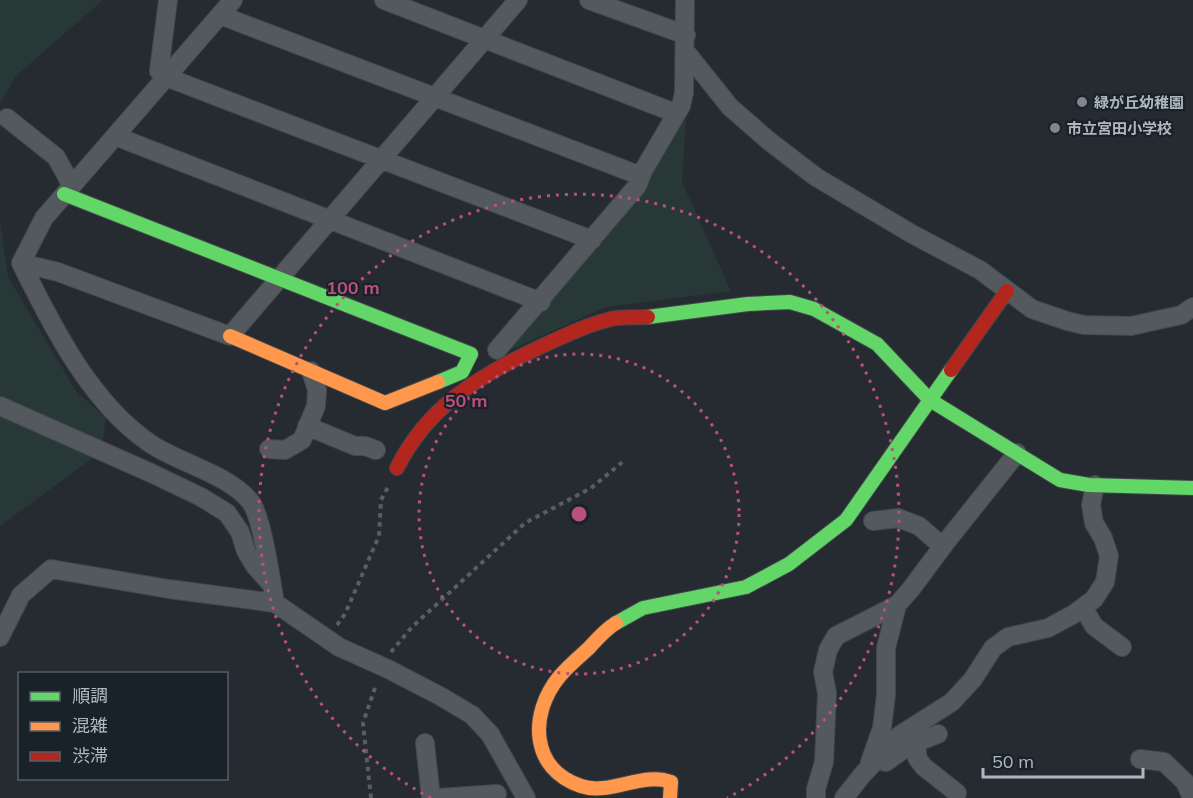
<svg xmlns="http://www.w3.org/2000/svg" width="1193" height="798" font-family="Mulish,'Noto Sans JP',sans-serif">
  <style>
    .green { fill: #273836 }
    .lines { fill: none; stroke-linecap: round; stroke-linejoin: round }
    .street-casing { stroke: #42474b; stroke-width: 20 }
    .fast-casing { stroke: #42474b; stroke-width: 16 }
    .slow-casing { stroke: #42474b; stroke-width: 16 }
    .jam-casing { stroke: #42474b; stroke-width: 16 }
    .path { stroke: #595e62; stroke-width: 4; stroke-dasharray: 4.5 4.5; stroke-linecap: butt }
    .street { stroke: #54595e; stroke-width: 18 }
    .fast { stroke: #63d668; stroke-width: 14 }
    .slow { stroke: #ff974d; stroke-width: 14 }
    .jam { stroke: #b3261e; stroke-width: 14 }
    .ring { fill: none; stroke: #bb507f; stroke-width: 3; stroke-dasharray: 3 6 }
    .poi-dot { fill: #7f878e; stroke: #1a2229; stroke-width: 2 }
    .labels { text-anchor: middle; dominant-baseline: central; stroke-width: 4.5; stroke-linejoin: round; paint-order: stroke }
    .poi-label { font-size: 15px; font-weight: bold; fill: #afb8c1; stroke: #1a2229; text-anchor: start }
    .centre { fill: #bb507f; stroke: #1a2229; stroke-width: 3 }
    .ring-label { font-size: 18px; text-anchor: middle; font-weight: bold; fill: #bb507f; stroke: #1a2229; stroke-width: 4.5; stroke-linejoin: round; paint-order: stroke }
  </style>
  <rect width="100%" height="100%" fill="#252b30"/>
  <!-- green -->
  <path class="green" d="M0,0H103L16,76L0,104Z
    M686,118L682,182L731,291L606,307L508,351L640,196L666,148Z
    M0,221L8,277L76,391L106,418L101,452L0,526Z"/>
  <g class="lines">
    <!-- street casing -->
    <g class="street-casing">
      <path id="street" d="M168,0L159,71L166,77L592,240
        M384,0L675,113
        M589,0L686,35
        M220,15L641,176
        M686,52L730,107L769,141L816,177L912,234L980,270L1032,309L1067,321L1084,325L1131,326L1181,315L1193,307
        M7,118L56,157L72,186
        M115,136L541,302
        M21,263L58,272L230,336L518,0
        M21,263C52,326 91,404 151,444C179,463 228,474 250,501C262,515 271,581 275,603
        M21,263L44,218L233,0
        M497,350L637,186L643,171L681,106L684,93L685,0
        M0,406L151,473L201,497L227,513L240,532L246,551L255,566L270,583
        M307,426L355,446H365L376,450
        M269,449L285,450L302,440L316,406L317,390L311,371
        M873,521L898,518L919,526L942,546
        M1083,607L1094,626L1122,647
        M0,637L21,595L51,569L169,589L275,603L339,647L388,669L440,696L472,715L490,734L526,798
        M917,742V758L924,767L957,793
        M425,743L431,798
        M1140,759L1164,762L1185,782L1192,798
        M870,762L882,728L886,695V648L897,605L911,589L946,542L1017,453
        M886,762L908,746L938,734
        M437,798L497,794
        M816,798V789L824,762L827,693L823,672L828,650L836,636L897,605
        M844,798L863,774L900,735L952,702L973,679L993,648L1008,637L1048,628L1074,614L1094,599L1105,582L1109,556L1103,538L1094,523L1091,505L1095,485"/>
    </g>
    <!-- fast casing -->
    <g class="fast-casing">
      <path id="fast" d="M64,194L471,354L462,372L438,382
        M648,317L748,304L790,302L814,309L877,344L930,400L1060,480L1089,485L1193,488
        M616,623L643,608L746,587L789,564L846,520L951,370"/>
    </g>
    <!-- slow casing -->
    <g class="slow-casing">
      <path id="slow" d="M230,336L385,403L438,382
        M616,623C606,629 597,639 589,648C579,657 568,666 559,677C529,714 530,769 581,786C610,796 643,771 671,782L670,798"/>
    </g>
    <!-- jam casing -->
    <g class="jam-casing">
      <path id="jam" d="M951,370L1007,291
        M397,468C427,407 479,376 538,348C562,337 586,325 611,319C623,316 636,318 648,317"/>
    </g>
    <!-- path -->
    <path class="path" d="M337,625L345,614L379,536L381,500L388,487
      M391,652L412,627L525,523L591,488L625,460
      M371,798L363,723L376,685"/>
    <!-- street -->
    <use href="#street" class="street"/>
    <!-- fast -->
    <use href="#fast" class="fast"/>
    <!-- slow -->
    <use href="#slow" class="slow"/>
    <!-- jam -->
    <use href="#jam" class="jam"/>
  </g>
  <!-- distance rings -->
  <g class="ring">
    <circle cx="579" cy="514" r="160"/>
    <path d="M431 798A320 320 0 1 1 727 798"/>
  </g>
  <!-- markers -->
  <g class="poi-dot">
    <circle cx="1082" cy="102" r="6"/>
    <circle cx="1055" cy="128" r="6"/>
  </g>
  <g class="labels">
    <!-- poi labels -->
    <g class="poi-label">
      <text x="1094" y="102">緑が丘幼稚園</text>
      <text x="1067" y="128">市立宮田小学校</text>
    </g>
  </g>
  <circle cx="579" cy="514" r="9" class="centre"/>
  <g class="ring-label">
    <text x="353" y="294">100 m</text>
    <text x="466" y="407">50 m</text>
  </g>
  <!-- legend -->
  <rect x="18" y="672" width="210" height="108" fill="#1a2229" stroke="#565e66" stroke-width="1.5"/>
  <rect x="30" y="692" width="30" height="9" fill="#63d668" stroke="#565e66" stroke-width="1.5"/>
  <text x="72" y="702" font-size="18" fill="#afb8c1">順調</text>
  <rect x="30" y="722" width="30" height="9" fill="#ff974d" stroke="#565e66" stroke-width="1.5"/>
  <text x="72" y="732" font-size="18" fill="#afb8c1">混雑</text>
  <rect x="30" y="752" width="30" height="9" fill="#b3261e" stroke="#565e66" stroke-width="1.5"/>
  <text x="72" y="762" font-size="18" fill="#afb8c1">渋滞</text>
  <!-- scale -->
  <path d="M983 768v9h160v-9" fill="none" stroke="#afb8c1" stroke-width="3"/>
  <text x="992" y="768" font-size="18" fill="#afb8c1" stroke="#1a2229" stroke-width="4.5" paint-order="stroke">50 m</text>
</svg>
